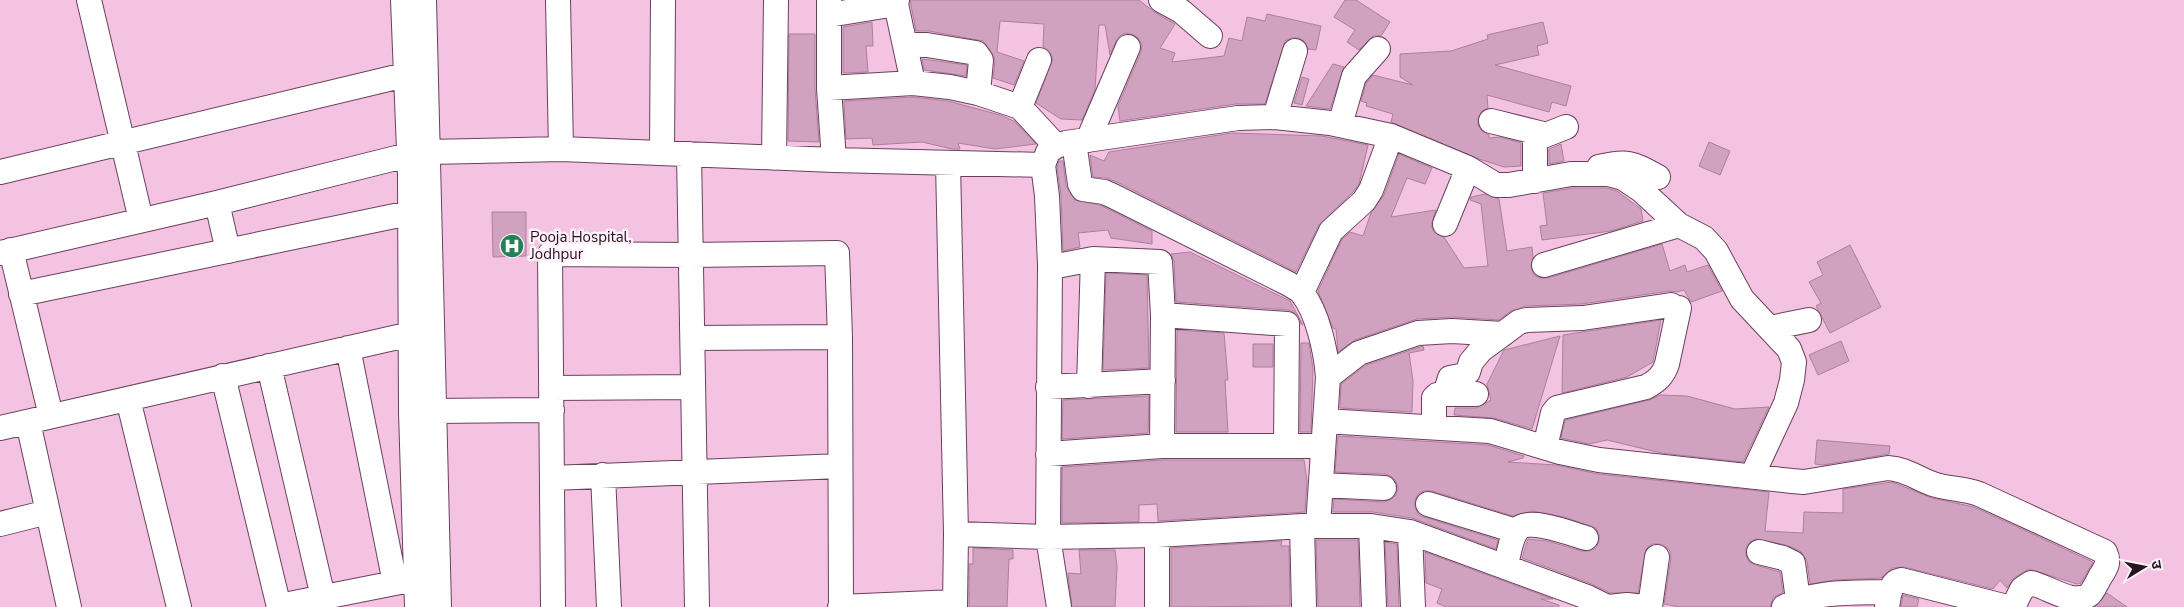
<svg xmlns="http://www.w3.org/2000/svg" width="2184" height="607" font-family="'Nunito Sans','Noto Sans Devanagari',sans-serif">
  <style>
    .building { fill: #d1a1c0; stroke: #ad7f9d }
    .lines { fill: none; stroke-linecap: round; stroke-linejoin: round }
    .minor-casing { stroke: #6a415d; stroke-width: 26 }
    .minor { stroke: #fff; stroke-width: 24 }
    .labels { text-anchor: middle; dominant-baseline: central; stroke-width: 5; stroke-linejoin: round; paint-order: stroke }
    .poi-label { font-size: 15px; fill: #25141f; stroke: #fff0f9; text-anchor: start }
  </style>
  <rect width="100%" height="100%" fill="#f4c3e2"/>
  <!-- building -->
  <path class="building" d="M910,0H1139L1154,12L1175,24L1160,48L1175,53L1172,62L1224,56L1229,38L1242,41L1247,17L1265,21L1267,14L1321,26L1316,50L1308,49L1305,42L1299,38H1292L1285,41L1265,104H1236L1120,121L1118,106L1141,52L1142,45L1139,39L1134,35L1126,33L1120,36L1116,41L1110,55L1105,25H1099L1095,90L1082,120L1061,119L1036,103L1053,59L1049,51L1043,47L1044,24L1000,21L997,52L1024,61L1014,85L993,78L995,61L992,53L983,41L929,31H916Z
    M1345,0H1356L1390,22L1381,36H1373L1359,50L1347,42L1355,30L1334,17Z
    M872,22L873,46H866L868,72L843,73V27Z
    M1543,22L1548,43L1537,46L1539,55L1495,65L1571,86L1566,106L1552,102L1549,112L1487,95L1488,108L1482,111L1478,118V125L1482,131L1489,135V138L1500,137L1521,143V166L1504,167L1479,159L1391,122L1393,114L1366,106L1367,103L1361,101L1366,83L1373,75L1413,85L1400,77V54L1451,51L1488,39L1487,35Z
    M789,34H815V89L819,142L788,141Z
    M922,59L967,65L966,76L924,70Z
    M1333,64L1344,67L1330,109L1306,106Z
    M1302,77L1309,79L1302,105L1294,103Z
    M913,97L948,101L1000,115L1014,121L1036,144L995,149L958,143L960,149H952L922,142L873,145L872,138L846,139L844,101Z
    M1232,133L1322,136L1368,145L1359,184L1353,192L1319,225L1296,272L1119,183L1106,178L1093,177L1090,155L1104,161L1109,152Z
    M1709,142L1730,151L1720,175L1699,166Z
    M1561,144L1564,161L1549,164V149Z
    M1399,154L1432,168L1425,184L1407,178L1391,217L1436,210L1431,225L1434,232L1444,237L1464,268L1488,266L1481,204L1470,200L1471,197L1485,194L1499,199L1507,251L1532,247L1533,257L1531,268L1534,275L1540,278H1548L1662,244L1670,271L1685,265L1687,272L1708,265L1722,291L1691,302L1684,290L1676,292L1669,291L1582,304L1526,306L1511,311L1499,320L1453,317L1417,319L1355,340L1338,352L1336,329L1333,328L1318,291L1342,239L1350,232L1363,236L1371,213L1384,195Z
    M1059,161H1063L1066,186L1075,200L1100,205L1152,231V244L1111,238L1108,230L1078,233L1080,247L1063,251L1061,195L1057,167Z
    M1572,188H1606L1617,191L1641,209L1643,221L1611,231L1542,240L1540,226L1547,225L1543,193Z
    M492,212H526V256L493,257Z
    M1850,245L1881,307L1830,333L1816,306L1821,303L1809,282L1823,275L1817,262Z
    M1190,252L1290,301L1303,325L1301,324L1299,318L1295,313L1288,310L1176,302L1174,261L1171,254Z
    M1106,273L1147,275L1149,368L1103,370Z
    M1661,320L1653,362L1627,377L1562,393L1563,335Z
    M1177,330L1224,333L1228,380H1225L1228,432H1176Z
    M1560,336L1532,429L1494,418L1454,415L1455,408H1476L1491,400L1487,384L1504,350Z
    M1841,341L1849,361L1818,375L1809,355Z
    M1301,343H1309L1313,369L1311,432H1300Z
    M1253,344H1273V367H1253Z
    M1423,346L1424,350L1409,353L1413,381L1412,412L1340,408L1341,384L1366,365Z
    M1660,395L1687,396L1735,409L1769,407L1743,462L1661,453L1607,440L1589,444L1561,438L1565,420L1649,400Z
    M1149,396L1148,433L1062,439L1063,400Z
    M1338,436L1488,445L1524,456L1523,458L1508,462L1556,465L1598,474L1769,492L1765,531L1803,533L1804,512L1843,513V489L1892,482L1932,498L1974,507L2093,562L2081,583L2077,584L2029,569L2014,578L2007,588L2000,580L1993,589L1904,567L1892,568L1881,578L1835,580L1810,584L1807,561L1800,551L1786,545L1756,539L1750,542L1746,548V555L1749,562L1756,565L1780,572L1783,592L1773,598L1770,607H1679L1664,604L1671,558L1670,551L1665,546L1659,544H1652L1646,549L1638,593H1610L1592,584L1522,558L1528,539L1547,541L1582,551H1590L1596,548L1599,542V535L1596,528L1564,517L1532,511L1513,516L1432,491H1424L1418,494L1415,500V507L1418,514L1424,517L1498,540L1496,549L1412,518L1373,512H1333L1334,499L1384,502L1390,500L1395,496L1398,489L1396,481L1392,477L1385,474L1335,472Z
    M1817,440L1890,446L1889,454L1823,465L1815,464Z
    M1162,460H1304L1307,481L1305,512L1158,521L1157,504L1139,505V522L1062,523V467Z
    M1316,540H1358L1360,607H1318Z
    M1282,541L1281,546H1289L1290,606L1171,607V548Z
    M1385,542L1397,544L1399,607H1388Z
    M973,548L1013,550V559H1009L1007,607H969V564H973Z
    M1079,550H1115L1117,567L1115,607H1072L1068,573L1081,574Z
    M1425,552L1553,599H1541L1559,605V607H1446L1437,603L1442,589L1426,583Z
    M2107,593L2127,607H2095Z
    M1903,595L1919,599L1917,607H1901Z"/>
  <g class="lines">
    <!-- minor casing -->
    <g class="minor-casing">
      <path id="minor" d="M89,0L141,220
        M403,0L410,175L411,412L417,607
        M424,0L439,607
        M558,0L561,149
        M829,0V88L834,160
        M897,0L896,4L913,83
        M1161,0L1181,11L1210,36
        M829,15L896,4
        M905,45H927L976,53L981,60L978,93
        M829,88L913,83L950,87L978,93L1020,107L1056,146
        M1020,107L1039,60
        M1275,117L1295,51
        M1491,121L1543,134
        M1340,125L1354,76L1378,49
        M1088,140L1128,47
        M1074,142L1080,184L1083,189L1104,192L1113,196L1289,284C1293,287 1299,289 1302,293C1318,313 1326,352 1328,377L1318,526
        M662,153L663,0
        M689,154L697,607
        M774,158L776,0
        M948,163L956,534L955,607
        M1599,167C1628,160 1632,163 1658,177
        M0,172L405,75
        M1535,181V143L1538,138L1566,127
        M217,203L228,251
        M1445,224L1468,168
        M11,250L51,416
        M0,253L217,203L408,155L428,152L561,149L834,160L1043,165
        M1093,259L1160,262L1163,315L1162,446
        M1050,265H1062L1093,259L1089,386
        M1544,265L1679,225
        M1302,292L1331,231L1364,201L1371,190L1391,136
        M21,294L409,213
        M1163,315L1287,324L1286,446
        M1770,328L1809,320
        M693,338L840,337
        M348,348L395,583
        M269,366L323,597
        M223,376L279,607
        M1328,377L1359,353L1418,333L1452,331L1503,334
        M1048,387L1163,381
        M551,388L693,387
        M1445,394H1476
        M128,399L179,607
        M434,411L552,410
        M1325,421L1490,431L1560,452L1599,460L1792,481L1804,482L1888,468C1907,469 1919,480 1936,485C1951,489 1965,489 1979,494L2105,552C2110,562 2106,568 2100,577C2097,583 2094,589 2090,594C2074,607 2049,587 2031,583L2022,589L2013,607
        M28,422L69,607
        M1434,427V398L1437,395L1445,394L1450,378L1465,375L1468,372L1471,362L1481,350L1519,322L1527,320L1583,318L1671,305
        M0,428L411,334
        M1545,447L1553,413L1557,408L1646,387C1657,381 1663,376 1667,364L1679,308
        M1048,454L1162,446H1322
        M603,475L609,607
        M552,478L840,466
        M1321,485L1384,488
        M1428,504L1516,531
        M0,524L48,512
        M1302,526L1304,607
        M1371,526L1374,607
        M1410,532L1413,607
        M956,534L1048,537L1157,535L1302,526H1371L1410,532L1587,597L1607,607
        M1759,552L1783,558L1793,563L1798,600
        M1505,567C1509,556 1510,538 1518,529C1528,517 1572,534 1586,538
        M279,606L410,580
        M553,607L550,254L691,255L837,253L840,337L841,607
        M840,607L955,602
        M1059,607L1048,537L1050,265L1047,196L1043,165L1048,152L1056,146L1066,143L1238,118L1275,117L1330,123L1391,136L1468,168L1496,185H1509L1571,174H1608L1623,178L1641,190L1679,225L1704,238L1716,251L1742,299L1789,349L1794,362L1792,380L1786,403L1752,476
        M1157,607V535
        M1609,607L1627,605L1643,607
        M1650,607L1657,557
        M1784,607C1817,590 1854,593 1890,592
        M1887,607C1889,597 1889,582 1901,580L2007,607"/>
    </g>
    <!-- minor -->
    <use href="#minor" class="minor"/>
  </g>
  <!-- icons -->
  <defs>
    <g id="hospital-disc" transform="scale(1.25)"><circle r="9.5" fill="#228158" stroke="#fff0f9"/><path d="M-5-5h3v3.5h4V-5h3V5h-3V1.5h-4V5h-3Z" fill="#fff"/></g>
  </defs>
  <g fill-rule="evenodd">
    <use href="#hospital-disc" x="512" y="246"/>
  </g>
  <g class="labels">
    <!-- poi labels -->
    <g class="poi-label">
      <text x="530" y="237">Pooja Hospital,<tspan x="530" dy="17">Jodhpur</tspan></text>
    </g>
  </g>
  <!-- north arrow -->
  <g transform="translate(2144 567) rotate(80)" stroke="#fff0f9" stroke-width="4" paint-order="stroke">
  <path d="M0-4L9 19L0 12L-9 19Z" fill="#25141f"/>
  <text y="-8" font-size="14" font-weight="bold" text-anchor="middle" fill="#25141f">उ</text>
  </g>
</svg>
